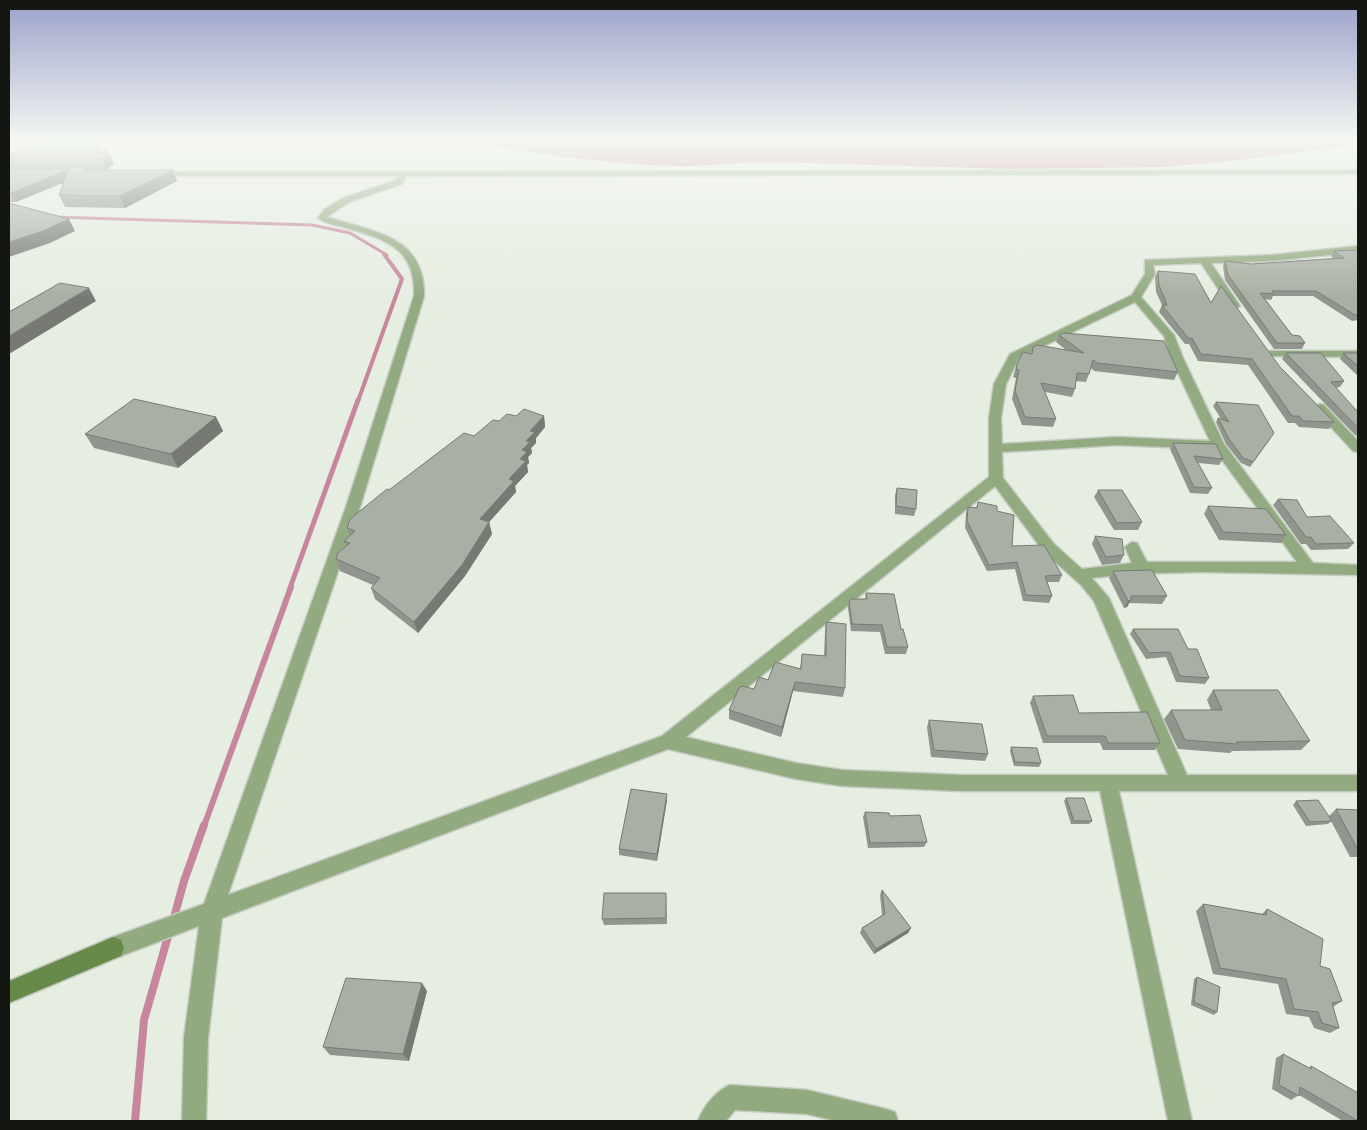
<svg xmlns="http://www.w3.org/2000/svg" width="1367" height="1130" viewBox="0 0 1367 1130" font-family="'Exo 2',sans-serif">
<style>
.water{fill:#c7869c}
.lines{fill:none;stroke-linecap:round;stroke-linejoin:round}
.stream-far4{stroke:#c7869c;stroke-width:3}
.stream-far3{stroke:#c7869c;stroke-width:4}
.stream-far2{stroke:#c7869c;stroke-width:5}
.stream-far1{stroke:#c7869c;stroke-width:6}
.stream{stroke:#c7869c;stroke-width:8}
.street-casing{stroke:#c4cbc0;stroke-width:3}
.secondary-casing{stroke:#c4cbc0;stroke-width:3}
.street{fill:#92aa80;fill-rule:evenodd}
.secondary{fill:#678a4b;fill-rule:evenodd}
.wall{fill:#90968d}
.shaded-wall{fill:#767a73}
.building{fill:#a8afa4;stroke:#767a73}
</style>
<rect width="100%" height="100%" fill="#e6ede1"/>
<!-- water -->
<path class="water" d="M461,140H1358V145L1232,161L1163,167L1009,169L773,162C740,162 707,167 674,166C603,164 531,153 461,140Z"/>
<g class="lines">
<!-- stream-far4 -->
<path class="stream-far4" d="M53,217L312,225L350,233L387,255"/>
<!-- stream-far3 -->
<path class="stream-far3" d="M358,401L402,279L384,254"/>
<!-- stream-far2 -->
<path class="stream-far2" d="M290,588L358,400"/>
<!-- stream-far1 -->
<path class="stream-far1" d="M204,826L291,587"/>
<!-- stream -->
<path class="stream" d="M173,921L184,881L204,825
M135,1121L144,1020L169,933"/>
<defs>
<path id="street" d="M1358,170V174L406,176L402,184L349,202L327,217C373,232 425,235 424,296L361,504L228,895L662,736L989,477V418L994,384L1010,354L1132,295L1145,274V260L1272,255L1358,246V252L1272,261L1211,263L1240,306L1235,309L1231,308L1201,263L1153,265L1155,274L1141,297L1174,335L1183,358L1224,444L1313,563L1358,565V575L1201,572L1129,574L1092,578L1109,598L1187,775H1358V791H1119L1192,1121H1168L1100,791H961L842,786L796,779L668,749L222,918L208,1038L206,1121H182L184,1038L199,926L113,959L105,956L102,948L105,940L204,904L347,504L414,296C416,247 384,239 343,227C335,225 324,223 318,218L325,209L343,198L396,180L398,176H155L151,174L152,172ZM1135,302L1164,336L1171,358L1210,441L1117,437L1002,444L1001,418L1006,384L1019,358ZM1117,445L1214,449L1297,562H1147L1137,543L1132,542L1125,547L1132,563L1082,569L1054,544L1003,478L1002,452ZM995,486L1044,552L1081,585L1094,601L1168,775H961L842,770L796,763L686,737Z
M1270,351H1358V357L1266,356L1264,354Z
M1320,404L1324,405L1358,441V452L1353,451L1316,411L1314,408Z
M730,1085L807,1090L886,1109L895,1112L898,1121H836L807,1114L735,1110L726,1121H698C703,1107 716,1091 730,1085Z"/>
<path id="secondary" d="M113,937L121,940L124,948L121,956L9,1003V981Z"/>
</defs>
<!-- street casing -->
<use href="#street" class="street-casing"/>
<!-- secondary casing -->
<use href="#secondary" class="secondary-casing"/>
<!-- street -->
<use href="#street" class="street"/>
<!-- secondary -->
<use href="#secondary" class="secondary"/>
</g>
<!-- wall -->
<path class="wall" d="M102,150H108L114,164L107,170L177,181L125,208L65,207L59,195L63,183L16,202H9V169H18L9,168V154Z
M1358,250V320L1352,321L1313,296H1273L1271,300L1265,299L1292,335L1305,343L1302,349H1274L1225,280L1223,266L1225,261L1251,264L1334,258L1331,257L1334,251Z
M1158,271L1211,303L1280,367L1334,422L1329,429L1299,427L1295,423H1288L1248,365L1198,361L1189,344H1185L1159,312L1162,305L1156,292L1155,277Z
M1059,335L1178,372L1174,380L1094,371L1091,368L1086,382L1076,381L1075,389L1072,397L1045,392L1056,419L1053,427L1022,425L1012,399L1016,378L1013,377L1017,364L1031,353L1033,347L1066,350L1056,342Z
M1286,353L1344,381L1340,387L1335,388L1356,410H1358V436L1355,435L1282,359Z
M1343,353H1358V376L1340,359Z
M1216,402L1271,438L1250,467L1241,463L1226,444L1216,422L1218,418L1221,419L1213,406Z
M516,416H544L545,427L536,438V443L531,448L532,453L528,457L529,463L527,465L528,472L515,486L516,492L489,522L492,534L465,576L418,633L375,599L371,588L373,585L340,571L336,559L346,546L344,541L350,535L347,528L389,490L499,421Z
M216,417L223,431L178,468L94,448L85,434Z
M1173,443L1223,459L1219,465L1198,463L1212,488L1208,494L1190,493L1170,449Z
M897,488L916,509L914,516L895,514V495Z
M1098,490L1142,522L1138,530H1114L1094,497Z
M1278,499L1307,517L1354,543L1348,549L1311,550L1306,544H1301L1273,505Z
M978,502L997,511L1012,546L1062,575L1059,582H1047L1052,596L1049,603L1023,601L1015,569L987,571L965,528L966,513L968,507L976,508Z
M1208,506L1286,535L1281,543L1219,540L1204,514Z
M1095,536L1124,555L1120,563L1102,565L1092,544Z
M1113,571L1167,596L1162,604L1129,603L1127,607L1124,608L1109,578Z
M866,593L901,629L908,647L906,654H885L880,632L851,631L848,608L849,601L865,599Z
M826,622L845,688L843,697L793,691L781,737L729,719V710L754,689L768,680L800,669L802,654L824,656L825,632Z
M1133,629L1188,649L1209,678L1205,684L1176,682L1166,657L1146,659L1130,634Z
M1213,690L1310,741L1301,750L1232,751L1230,753L1178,749L1164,719L1171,710H1211L1207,700Z
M1033,696L1079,713L1160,743L1155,750H1103L1100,743H1043L1030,703Z
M929,720L988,754L985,761L931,757L927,727Z
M1011,747L1041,763L1039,767L1014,766L1010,751Z
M1066,798L1092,821L1089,824H1071L1064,801Z
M667,800L657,861L619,855V849Z
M1296,801L1329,816L1336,809L1358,810V857H1350L1331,821L1328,824L1306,826L1293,805Z
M865,812L890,816L927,842L924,847L868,848L863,817Z
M882,890L911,928L908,933L874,954L860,933L862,928L882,915L880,895Z
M666,893L667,924L604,925L602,919Z
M1203,904L1262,914L1267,909L1320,966L1342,1001L1333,1007L1339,1028L1330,1033L1314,1028L1309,1017L1286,1014L1278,984L1213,974L1196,911Z
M1197,977L1217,1012L1214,1015L1191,1005L1194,979Z
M427,991L409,1061L330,1055L323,1047Z
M1283,1054L1309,1068L1311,1066L1358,1121H1343L1299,1095L1291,1100L1272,1089L1276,1058Z"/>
<!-- shaded-wall -->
<path class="shaded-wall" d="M99,144L103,153L108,150L114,164L106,170L101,159L92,149Z
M70,169L74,178L16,202L11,193Z
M173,170L177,181L125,208L120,196Z
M69,219L75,231L50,243L9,257V242Z
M89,288L96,301L9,354V336Z
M544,416L545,427L536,438V443L531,448L532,453L528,457L529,463L527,465L528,472L515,486L516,492L482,530L480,519L509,479L520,459L522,450L530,431Z
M216,417L223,431L178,468L171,454Z
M489,522L492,534L465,576L418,633L414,622Z
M1131,600L1127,607L1124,608L1128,601Z
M795,682L793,691L781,737L782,727Z
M667,794V800L657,861V854Z
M911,928L908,933L874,954L876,949Z
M422,983L427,991L409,1061L403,1054Z"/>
<!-- building -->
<path class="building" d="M50,140H80L99,144L92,149L108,150L102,153H109L101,159H13L16,158L9,157V154Z
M69,167H89L85,170H173L120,196L59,195Z
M9,169H68V170L11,193H9Z
M9,203L69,219L43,231L9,242Z
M1358,250V315H1355L1316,291H1272L1274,294L1260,293L1292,335L1300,336L1305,343H1277L1228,275L1225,261L1251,264L1344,258L1334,251Z
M1158,271L1195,274L1211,303L1221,286L1280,367L1334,422L1303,421L1299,416H1292L1252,359L1201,354L1192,338H1188L1162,305H1167L1159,285Z
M60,283L89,288L9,336V312Z
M1063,333L1164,341L1178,372L1097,363L1093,360L1089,374L1077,373L1075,389L1041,383L1056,419L1025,417L1015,391L1019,370L1016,369L1017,364L1023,352L1032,354L1033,347L1037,345L1084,353L1059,335Z
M1286,353H1321L1344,381L1331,382L1356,410H1358V428Z
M1343,353H1358V366Z
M134,399L216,417L171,454L85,434Z
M1216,402L1258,405L1274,433L1253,462L1243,458L1229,439L1218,418L1229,422Z
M524,409L544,416L530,431L535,432L526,441L530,442L522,450L527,452L520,459L526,461L509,479L514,481L480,519L489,522L462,565L414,622L371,588L380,578L336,559L338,553L350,543L344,541L355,531L347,528L350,519L387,489L389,490L464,433L474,436L493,420L499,421L507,414L516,416Z
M1173,443L1216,444L1223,459L1194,456L1212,488L1194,487Z
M897,488L917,490L916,509L896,506Z
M1098,490H1122L1142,522L1117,523Z
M1278,499L1297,500L1307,517L1330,516L1354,543L1316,544L1311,537H1306Z
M978,502L997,506V511L1014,515L1012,546L1044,545L1062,575L1045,576L1052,596L1026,595L1017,562L989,565L967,521L968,507L977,508Z
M1208,506L1266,509L1286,535L1223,532Z
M1095,536L1122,539L1124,555L1106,557Z
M1152,570L1167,596H1131V600L1128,601L1113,571Z
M866,593L894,594L901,629H903L908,647H887L882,625L852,624L849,601L852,599H867Z
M826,622L846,624L845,688L795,682L782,727L729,710L739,688L742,686L754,689L759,677L768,680L775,662L801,669L802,654L826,656Z
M1133,629H1178L1188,649H1197L1209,678L1180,676L1170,652L1149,653Z
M1213,690H1278L1310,741L1236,742L1238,744L1185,740L1171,710H1222Z
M1073,695L1079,713L1147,712L1160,743H1108L1105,736H1047L1033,696Z
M929,720L982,724L988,754L934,750Z
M1011,747L1037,748L1041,763L1015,762Z
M631,789L667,794L657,854L619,849Z
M1066,798H1084L1092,821H1074Z
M1318,800L1332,821L1310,822L1296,801Z
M1336,809L1358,810V850Z
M865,812L889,813L890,816L920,815L927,842L870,843Z
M882,890L911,928L876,949L862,928L885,914Z
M604,893H666V918L602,919Z
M1203,904L1266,915L1267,909L1323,939L1320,966L1330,969L1342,1001L1332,1003L1339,1028L1322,1023L1318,1012L1294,1009L1286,979L1220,968Z
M1197,977L1220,987L1217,1012L1194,1002Z
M346,978L422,983L403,1054L323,1047Z
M1283,1054L1311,1069V1066L1358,1093V1121L1300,1087L1299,1096L1279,1085Z"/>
<!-- sky -->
<linearGradient id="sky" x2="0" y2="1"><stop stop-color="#9ba2ca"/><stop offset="0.47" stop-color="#f4f7f2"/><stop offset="1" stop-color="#f4f7f2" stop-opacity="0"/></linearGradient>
<rect width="1367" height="298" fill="url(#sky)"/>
<!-- border -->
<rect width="1367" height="1130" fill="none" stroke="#141612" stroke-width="20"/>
</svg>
